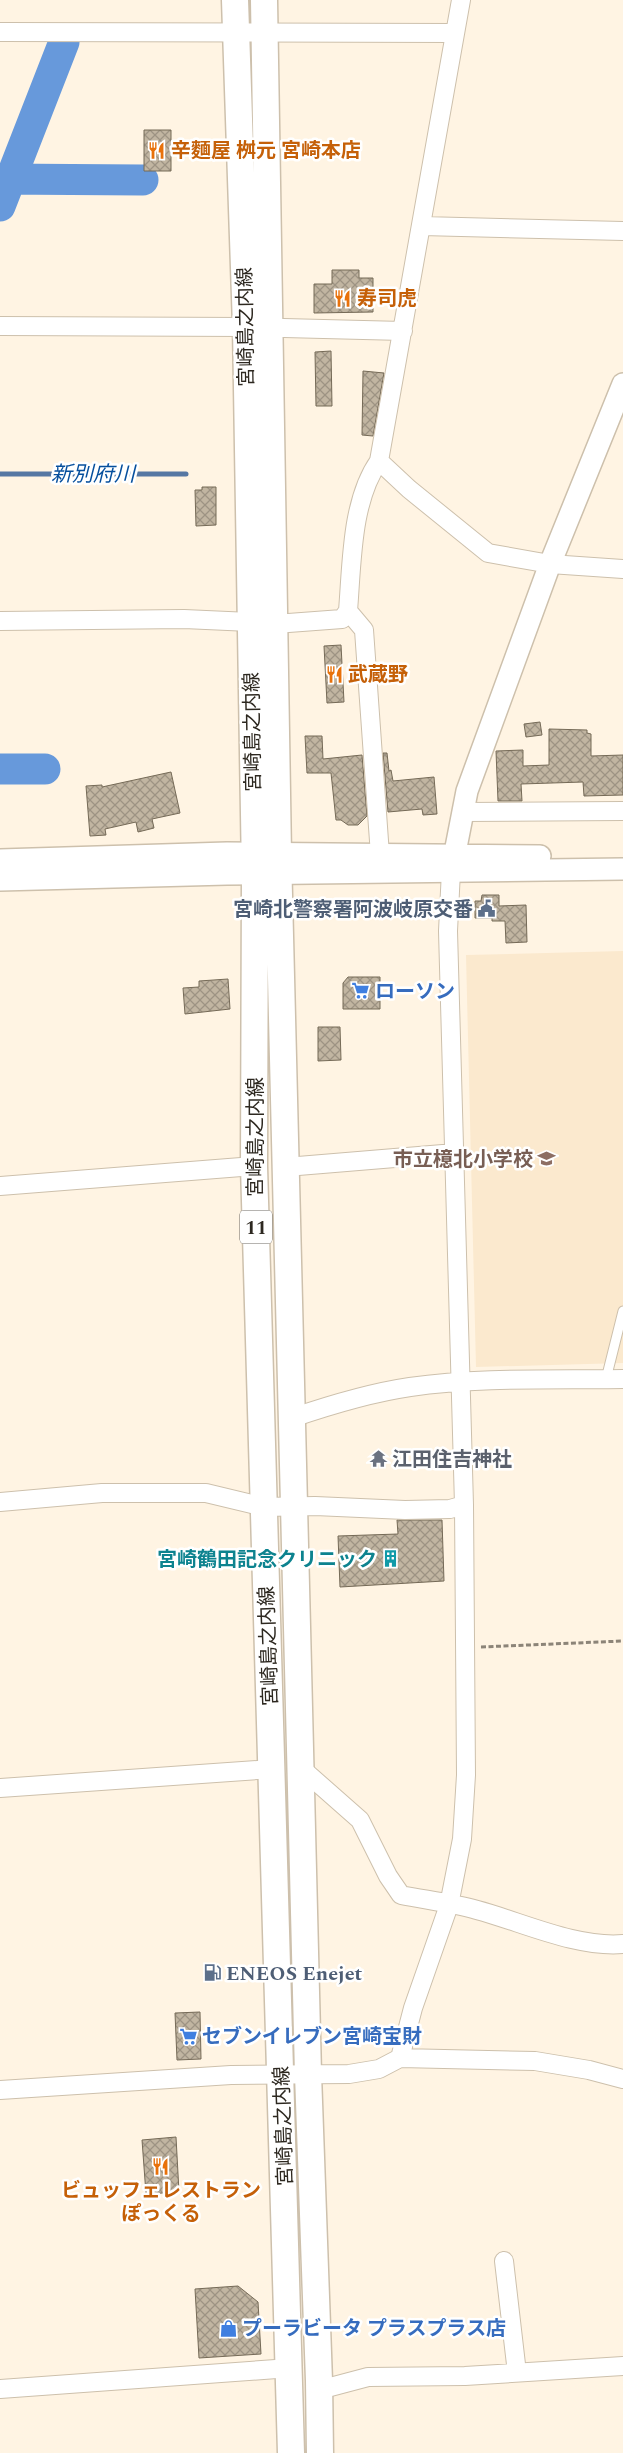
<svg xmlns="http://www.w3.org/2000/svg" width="623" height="2453" viewBox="0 0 623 2453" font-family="Spectral,'Noto Sans JP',serif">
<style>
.built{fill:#fbe9ce}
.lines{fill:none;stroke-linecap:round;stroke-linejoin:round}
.stream{stroke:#5677a3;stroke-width:5}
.river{stroke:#6799db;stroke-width:31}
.building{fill:url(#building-cross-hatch);stroke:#756a57}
.service-casing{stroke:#cdc0ac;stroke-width:11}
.minor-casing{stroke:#cdc0ac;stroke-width:20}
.tertiary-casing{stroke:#cdc0ac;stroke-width:24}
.primary-casing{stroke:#cdc0ac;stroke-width:29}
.path{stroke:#8c8478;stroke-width:3;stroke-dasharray:5 2.5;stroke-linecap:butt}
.service{stroke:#fff;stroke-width:9}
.minor{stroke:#fff;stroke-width:18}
.tertiary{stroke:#fff;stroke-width:21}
.primary{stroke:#fff;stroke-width:26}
.labels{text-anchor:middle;stroke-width:5;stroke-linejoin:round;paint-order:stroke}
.shield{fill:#fff;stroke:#6c6863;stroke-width:1}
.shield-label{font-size:19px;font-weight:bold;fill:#2d2820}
.food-label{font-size:20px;font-weight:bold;fill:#c56008;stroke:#fff;text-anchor:start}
.street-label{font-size:20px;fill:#2d2820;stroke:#fff}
.service-label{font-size:20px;font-weight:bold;fill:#4e5e75;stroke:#fff;text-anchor:end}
.shop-label{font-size:20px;font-weight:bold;fill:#366cbe;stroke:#fff;text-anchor:start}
.education-label{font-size:20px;font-weight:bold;fill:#785e54;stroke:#fff;text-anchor:end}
.worship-label{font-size:20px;font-weight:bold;fill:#5b616d;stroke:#fff;text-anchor:start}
.culture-label{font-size:20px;font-weight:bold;fill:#0d838f;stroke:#fff;text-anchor:end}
.water-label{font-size:21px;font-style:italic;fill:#064f9d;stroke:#fff}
</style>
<defs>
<pattern id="building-cross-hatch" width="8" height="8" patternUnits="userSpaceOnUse" patternTransform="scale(1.25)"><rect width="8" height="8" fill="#c1b5a1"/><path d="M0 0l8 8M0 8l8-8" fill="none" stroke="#9d9383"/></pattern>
</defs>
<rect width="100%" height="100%" fill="#fff4e3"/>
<!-- built -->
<path class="built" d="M623,951V1363L476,1367L466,955Z"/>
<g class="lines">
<!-- stream -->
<path class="stream" d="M0,474H186"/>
<!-- river -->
<path class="river" d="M0,179L143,180
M0,206L64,42
M0,769H45"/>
</g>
<!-- building -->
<path class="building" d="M144,130H171V171H144Z
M332,270H359V278H373V312L314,313V284H332Z
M331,351L332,406H316L315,352Z
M363,371L384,373L373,436L362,435Z
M202,487H216V525L196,526L195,490H202Z
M341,645L344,702L327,703L324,646Z
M540,722L542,735L526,737L524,724Z
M549,729L587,730V733L591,734V756L623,755V795L584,796L583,782L521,784L522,801H498L496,751L523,750V766L549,765Z
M305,736H322L323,759L362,755L367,816L358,825H348L341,820H336L331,773H307Z
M383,753H387L389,771L391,770L393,781L434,777L437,814L423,815L422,809L388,812Z
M171,772L180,813L152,819L154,828L138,832L136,822L105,829L106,835L90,836L86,786L102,785V787Z
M482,895H499V906L526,905L527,942L506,943L505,921H492V918H475V901H481Z
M348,977H380V1009H343V983Z
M228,979L230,1009L185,1014L183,988L199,987V981Z
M318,1027H340L341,1060L318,1061Z
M397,1520H442L444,1581L340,1587L338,1536L398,1534Z
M200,2012L201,2059L177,2060L175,2013Z
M176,2137L179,2192L146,2194L142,2140Z
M238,2286L258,2302L261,2354L199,2358L195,2289Z"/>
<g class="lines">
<defs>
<path id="service" d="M606,1379L623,1311"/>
<path id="minor" d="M461,0L379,461L409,489L488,553L550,564L623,569
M0,32L455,33
M422,226L623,231
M0,326L246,327L403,331
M348,611L364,630L380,855
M0,621L184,619L250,622
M275,624L342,619L348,611C352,563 351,501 379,461
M462,812L623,811
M286,1167L455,1153
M0,1186L254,1166
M292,1418C330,1405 369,1393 410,1387C480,1377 552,1380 623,1379
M0,1502L102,1493H206L264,1507L315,1506L405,1510L450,1509L464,1505
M301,1768L360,1820L388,1876L401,1895C426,1900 452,1903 477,1910C522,1922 576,1948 623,1944
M0,1788L272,1769
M400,2058L535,2061L589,2070L623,2079
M0,2090L231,2075L349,2074L379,2069L400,2058L413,2008L449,1905L462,1839L466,1775L464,1505L448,931L451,871
M504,2261L517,2373
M0,2389L290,2368
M319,2390L368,2377L465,2376L623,2366"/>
<path id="tertiary" d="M0,860L227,853L540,856
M452,868L467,791L550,564L623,384
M0,880L227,874L623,869"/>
<path id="primary" d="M235,0L246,327L255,874L254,1166L291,2453
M264,0L278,855L308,2074L319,2381L320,2453"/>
</defs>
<!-- service casing -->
<use href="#service" class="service-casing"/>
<!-- minor casing -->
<use href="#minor" class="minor-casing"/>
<!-- tertiary casing -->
<use href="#tertiary" class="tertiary-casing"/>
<!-- primary casing -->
<use href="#primary" class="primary-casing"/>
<!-- path -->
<path class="path" d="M481,1647L623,1641"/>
<!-- service -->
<use href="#service" class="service"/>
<!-- minor -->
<use href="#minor" class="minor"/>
<!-- tertiary -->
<use href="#tertiary" class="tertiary"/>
<!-- primary -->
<use href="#primary" class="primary"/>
</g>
<!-- icons -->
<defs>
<symbol id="restaurant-bare" viewBox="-9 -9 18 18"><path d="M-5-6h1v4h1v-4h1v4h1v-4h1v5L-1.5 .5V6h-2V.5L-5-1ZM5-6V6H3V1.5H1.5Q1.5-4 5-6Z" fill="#e8710a" stroke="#fff" stroke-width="2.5" paint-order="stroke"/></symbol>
<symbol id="civic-bare" viewBox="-9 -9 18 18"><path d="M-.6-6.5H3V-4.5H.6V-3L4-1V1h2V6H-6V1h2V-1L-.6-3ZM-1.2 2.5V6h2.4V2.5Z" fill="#5c6f8a" stroke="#fff" stroke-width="2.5" paint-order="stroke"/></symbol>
<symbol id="supermarket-bare" viewBox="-9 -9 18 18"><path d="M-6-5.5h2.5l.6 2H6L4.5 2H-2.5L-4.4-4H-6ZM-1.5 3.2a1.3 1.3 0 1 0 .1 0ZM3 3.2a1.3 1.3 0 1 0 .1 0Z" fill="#3f7fe0" stroke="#fff" stroke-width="2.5" paint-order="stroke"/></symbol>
<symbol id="school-bare" viewBox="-9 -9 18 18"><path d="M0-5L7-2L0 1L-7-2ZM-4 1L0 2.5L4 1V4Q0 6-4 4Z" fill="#8d6e63" stroke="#fff" stroke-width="2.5" paint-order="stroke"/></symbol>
<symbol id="temple-bare" viewBox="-9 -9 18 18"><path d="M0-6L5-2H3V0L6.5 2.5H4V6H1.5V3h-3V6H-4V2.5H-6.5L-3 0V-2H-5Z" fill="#6b7280" stroke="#fff" stroke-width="2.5" paint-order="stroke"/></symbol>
<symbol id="building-bare" viewBox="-9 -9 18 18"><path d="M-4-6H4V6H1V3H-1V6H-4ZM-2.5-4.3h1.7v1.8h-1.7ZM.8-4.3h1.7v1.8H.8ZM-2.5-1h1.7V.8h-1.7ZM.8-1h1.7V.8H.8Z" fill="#0f9aa8" stroke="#fff" stroke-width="2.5" paint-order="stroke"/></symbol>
<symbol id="fuel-bare" viewBox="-9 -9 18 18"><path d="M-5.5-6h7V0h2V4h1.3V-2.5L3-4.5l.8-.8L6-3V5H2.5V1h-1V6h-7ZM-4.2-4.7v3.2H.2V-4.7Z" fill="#5c6f8a" stroke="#fff" stroke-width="2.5" paint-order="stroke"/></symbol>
<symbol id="shop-bare" viewBox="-9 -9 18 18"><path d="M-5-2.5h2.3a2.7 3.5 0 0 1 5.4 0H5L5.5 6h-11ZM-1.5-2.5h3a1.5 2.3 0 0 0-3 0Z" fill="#3f7fe0" stroke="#fff" stroke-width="2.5" paint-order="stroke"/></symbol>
</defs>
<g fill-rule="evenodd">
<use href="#restaurant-bare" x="144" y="138" width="25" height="25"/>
<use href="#restaurant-bare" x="330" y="286" width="25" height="25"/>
<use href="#restaurant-bare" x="322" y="662" width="25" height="25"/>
<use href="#civic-bare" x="474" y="896" width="25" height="25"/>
<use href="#supermarket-bare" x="348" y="978" width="25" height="25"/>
<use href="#school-bare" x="534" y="1146" width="25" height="25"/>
<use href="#temple-bare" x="366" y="1446" width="25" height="25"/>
<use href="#building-bare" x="378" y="1546" width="25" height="25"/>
<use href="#fuel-bare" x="200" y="1960" width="25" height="25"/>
<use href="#supermarket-bare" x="176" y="2024" width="25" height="25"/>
<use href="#restaurant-bare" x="148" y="2154" width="25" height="25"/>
<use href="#shop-bare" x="216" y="2316" width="25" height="25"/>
</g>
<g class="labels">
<!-- shield labels -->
<rect class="shield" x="240" y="1210.5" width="32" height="33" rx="4"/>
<g class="shield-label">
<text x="256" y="1234">11</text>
</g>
<!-- food labels -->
<g class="food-label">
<text x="171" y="157">辛麵屋 桝元 宮崎本店</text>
<text x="357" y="305">寿司虎</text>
<text x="348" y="681">武蔵野</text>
<text x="161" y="2197" text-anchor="middle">ビュッフェレストラン<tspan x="161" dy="23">ぽっくる</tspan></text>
</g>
<!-- street labels -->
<g class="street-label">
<text transform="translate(245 327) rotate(-91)" y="7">宮崎島之内線</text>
<text transform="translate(252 732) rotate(-91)" y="7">宮崎島之内線</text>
<text transform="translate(255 1137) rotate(-90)" y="7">宮崎島之内線</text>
<text transform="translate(268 1646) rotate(-92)" y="7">宮崎島之内線</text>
<text transform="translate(283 2126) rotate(-92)" y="7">宮崎島之内線</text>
</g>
<!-- service labels -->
<g class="service-label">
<text x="473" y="916">宮崎北警察署阿波岐原交番</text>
<text x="226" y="1980" text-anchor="start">ENEOS Enejet</text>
</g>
<!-- shop labels -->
<g class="shop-label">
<text x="375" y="998">ローソン</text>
<text x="202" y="2043">セブンイレブン宮崎宝財</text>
<text x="242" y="2335">プーラビータ プラスプラス店</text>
</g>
<!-- education labels -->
<g class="education-label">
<text x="533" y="1166">市立檍北小学校</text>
</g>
<!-- worship labels -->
<g class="worship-label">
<text x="392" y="1466">江田住吉神社</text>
</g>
<!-- culture labels -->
<g class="culture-label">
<text x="377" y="1566">宮崎鶴田記念クリニック</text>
</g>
<!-- water labels -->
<g class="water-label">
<text x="93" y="481">新別府川</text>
</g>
</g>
</svg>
